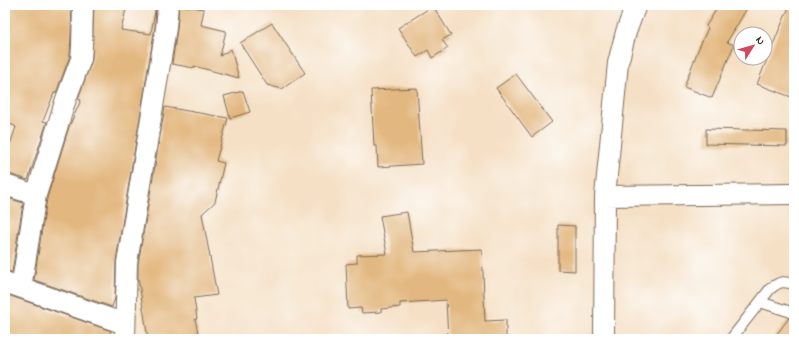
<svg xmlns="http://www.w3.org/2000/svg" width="799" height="344" viewBox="0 0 799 344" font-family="'Indie Flower',sans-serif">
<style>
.building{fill:#e3b880}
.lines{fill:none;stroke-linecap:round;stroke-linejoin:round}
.lane-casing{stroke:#7c6a58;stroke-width:12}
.street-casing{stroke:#7c6a58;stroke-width:22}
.lane{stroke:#fff;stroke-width:10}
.street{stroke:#fff;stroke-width:20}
</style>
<rect width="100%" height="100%" fill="#fff"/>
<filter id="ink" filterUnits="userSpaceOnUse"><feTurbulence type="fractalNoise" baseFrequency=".025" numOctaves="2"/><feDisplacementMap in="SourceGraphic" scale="8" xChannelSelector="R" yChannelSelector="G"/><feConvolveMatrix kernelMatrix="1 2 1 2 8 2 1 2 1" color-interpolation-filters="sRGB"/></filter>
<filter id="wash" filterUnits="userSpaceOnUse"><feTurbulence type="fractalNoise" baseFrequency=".012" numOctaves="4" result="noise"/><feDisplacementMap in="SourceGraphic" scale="16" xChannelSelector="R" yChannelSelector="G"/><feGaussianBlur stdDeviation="0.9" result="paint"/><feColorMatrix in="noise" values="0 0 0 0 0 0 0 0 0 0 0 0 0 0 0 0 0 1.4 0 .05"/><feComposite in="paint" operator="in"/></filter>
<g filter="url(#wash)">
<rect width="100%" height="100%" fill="#f5e0c5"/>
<g id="blocks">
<!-- building -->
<path class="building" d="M5,5H72L70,56L56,93H54L43,121L47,122L28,180L9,174H5V159L16,127L5,121Z
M94,5H127L121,30L151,34L156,5L155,27L116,261L115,298L112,307L34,280L47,198L69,127L81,100L78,99L92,60Z
M179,5L204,9L201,25L226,31L220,56L231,49L239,78L194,66V68L172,64L177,29Z
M719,5H749L727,42L734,45L712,98L684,87L698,50L708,28L706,26Z
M790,5H794V98L757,84L779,30Z
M433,6L451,35L442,40L448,48L432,58L428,50L417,57L398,28Z
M272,23L305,73L282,89L267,85L240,43Z
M516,74L552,122L532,137L496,88Z
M417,88L422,164L378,167L377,146H374L371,90Z
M243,91L250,112L230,118L224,96Z
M165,107L228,118L216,161L224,163L215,202L202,214L217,295L194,298L197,319H195L199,337L188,339H148L138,277V264Z
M706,129L787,131V146L706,144Z
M5,197L23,203L12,272L5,271Z
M407,212L414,252L482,249L485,321L506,320V339H448L446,300L400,303V307L381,309V312L362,313L361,308L348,309L346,264L357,263V255L387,254L380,216Z
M558,225L575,226V271L558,270Z
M5,294L111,331L108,339H5Z
M789,318L794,319V339H773Z"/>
</g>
</g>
<g filter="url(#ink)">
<use href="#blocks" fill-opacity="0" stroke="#7c6a58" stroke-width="1"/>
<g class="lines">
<defs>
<path id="lane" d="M760,302L794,313
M731,339L770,289C780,281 783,281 794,284"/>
<path id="street" d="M5,185L36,195
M605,196L794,194
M5,282L125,324
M21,288L36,195L66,99L81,59L82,46L83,5
M125,339L127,263L166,28L168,5
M604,339L605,196L618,63L626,32L636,5"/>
</defs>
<!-- lane casing -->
<use href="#lane" class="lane-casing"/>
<!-- street casing -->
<use href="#street" class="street-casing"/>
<!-- lane -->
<use href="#lane" class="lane"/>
<!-- street -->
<use href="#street" class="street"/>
</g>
</g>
<!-- margin -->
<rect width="799" height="344" fill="none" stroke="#fff" stroke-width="20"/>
<!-- north arrow -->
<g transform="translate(753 46) rotate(53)"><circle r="19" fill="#ffffff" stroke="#b1aaa5"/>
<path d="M0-3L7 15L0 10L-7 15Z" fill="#d1495b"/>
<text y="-6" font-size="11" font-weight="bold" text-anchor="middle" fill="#3b2a1e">N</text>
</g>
</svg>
